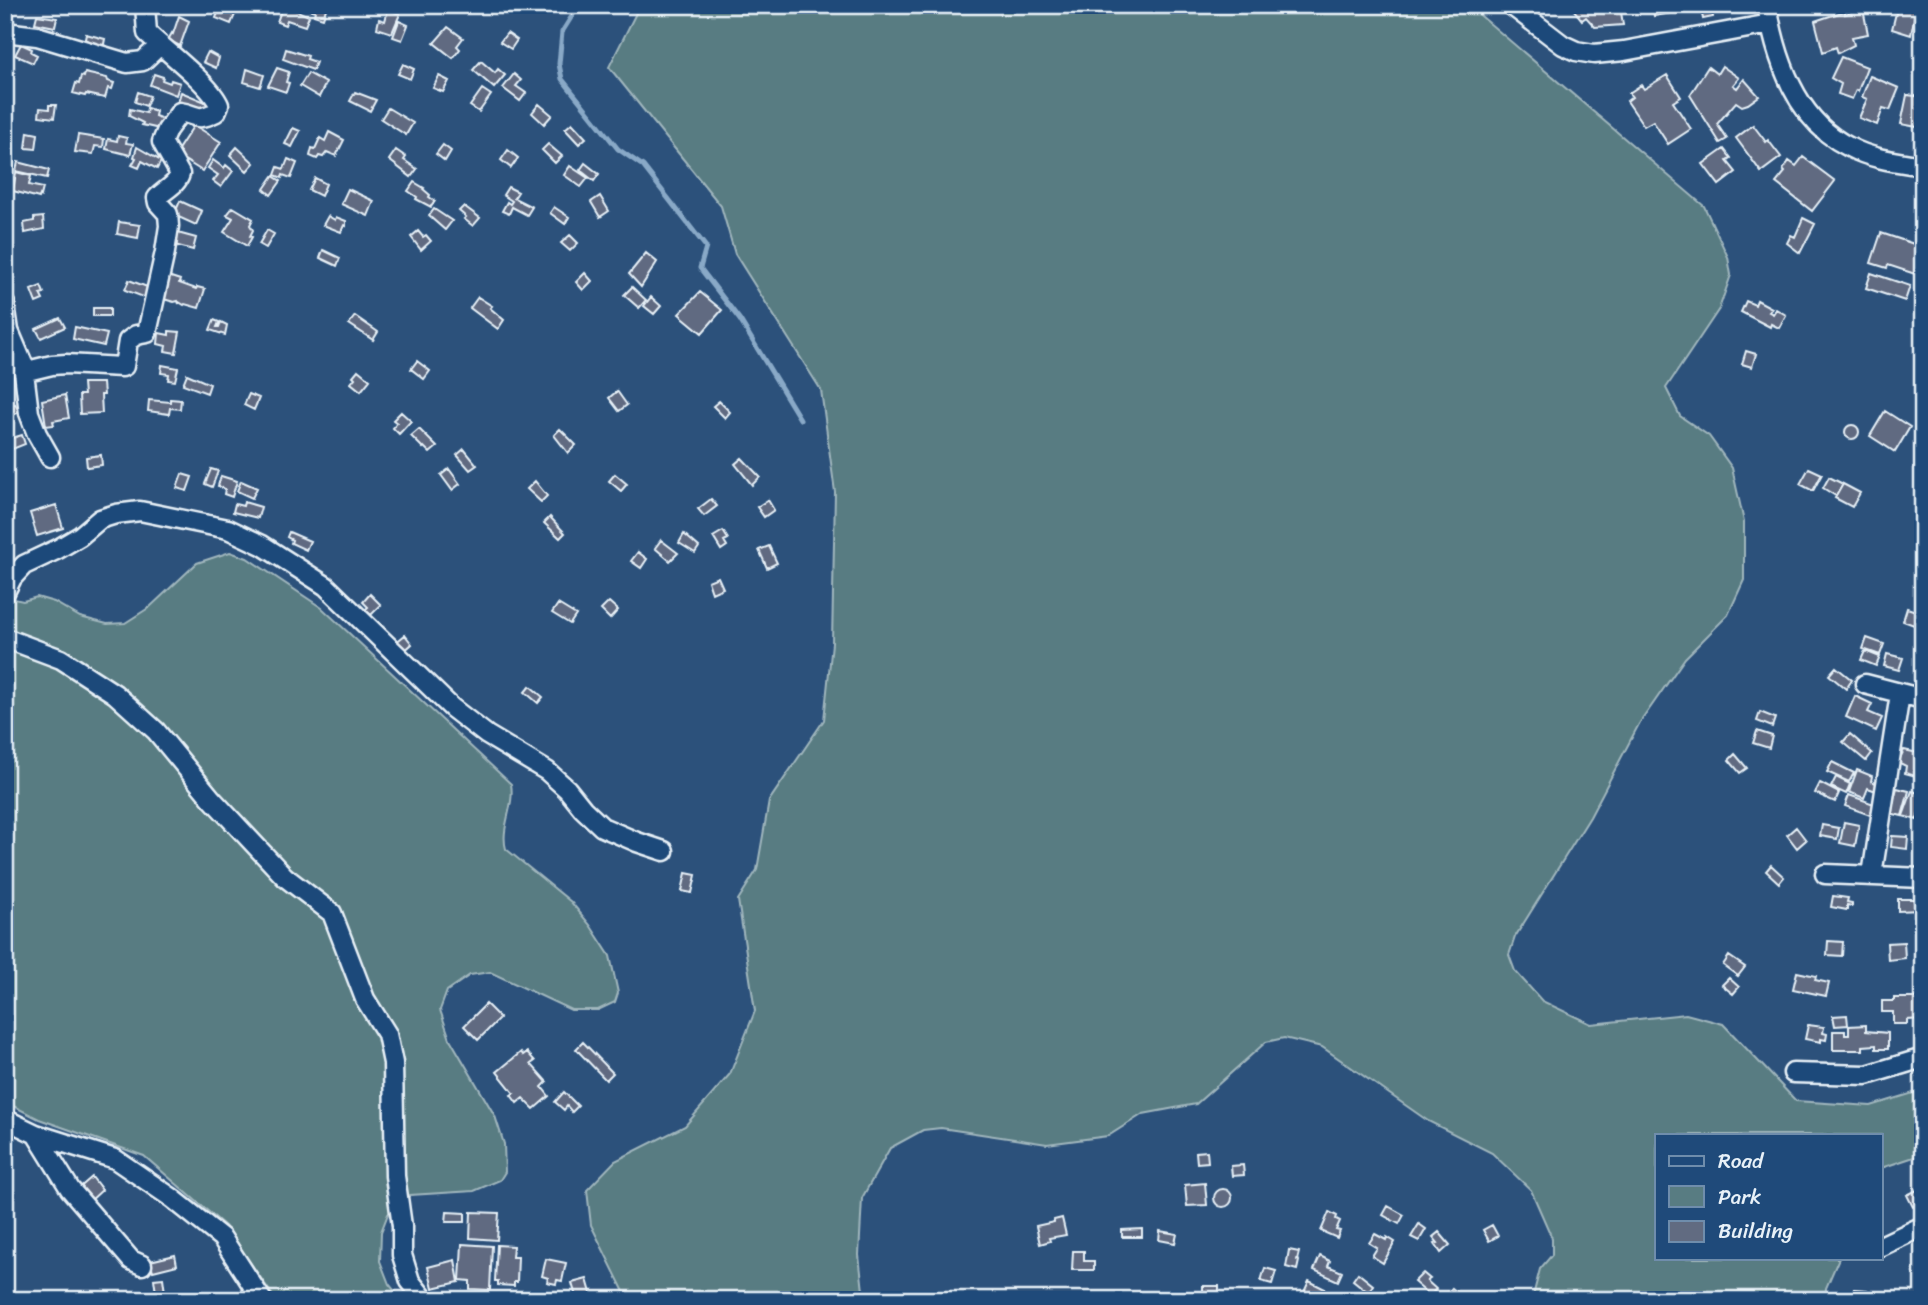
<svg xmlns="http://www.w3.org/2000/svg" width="1928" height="1305" viewBox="0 0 1928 1305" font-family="Sriracha,sans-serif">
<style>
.green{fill:#587c82;stroke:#a0b6bd;stroke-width:2}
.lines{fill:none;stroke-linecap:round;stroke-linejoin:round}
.stream{stroke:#89a9c7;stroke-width:5}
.building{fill:#616b81;stroke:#e8f1f8;stroke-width:2}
.minor-casing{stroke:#e8f1f8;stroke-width:23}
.minor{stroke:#1f4a7a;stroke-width:18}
</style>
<rect width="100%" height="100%" fill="#2c517b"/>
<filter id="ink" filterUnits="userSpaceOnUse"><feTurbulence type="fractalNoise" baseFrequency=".0143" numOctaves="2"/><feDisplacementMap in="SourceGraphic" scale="14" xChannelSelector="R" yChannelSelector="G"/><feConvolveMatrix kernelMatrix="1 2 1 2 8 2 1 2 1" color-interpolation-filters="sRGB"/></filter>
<g filter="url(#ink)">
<!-- green -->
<path class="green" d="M640,5H1468L1704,206L1728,257L1731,275L1719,309L1666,388L1680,416L1709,436L1732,468L1744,522V580L1728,615L1685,658L1639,724L1590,817L1515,937L1509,955L1515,971L1542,1001L1591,1024L1686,1014L1723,1024L1796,1101L1871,1106L1923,1090V1154L1881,1168V1135H1657V1258H1839L1826,1288L1825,1300H1532L1540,1269L1552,1255V1238L1531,1190L1492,1153L1428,1121L1322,1047L1284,1038L1266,1042L1196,1104L1143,1114L1108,1136L1047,1144L941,1128L923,1130L890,1148L862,1198L859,1255L864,1300H628L591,1225L587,1190L615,1161L685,1126L730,1074L755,1011L738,900L757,870L769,801L824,720L832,643L835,492L821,390L735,254L721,206L609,67Z
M230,552L247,558L322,608L511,784C515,806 500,828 506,849L571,902L590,925L610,956L618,993L615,1002L598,1010H571L490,972L470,975L447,991L440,1010L450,1039L495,1116L504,1144L505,1172L500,1180L474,1191L410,1195L388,1214L381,1232L380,1261L389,1284L402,1300H276L225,1226L144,1156L39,1119L5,1102V597L23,601L37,597L54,602L80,617L107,624L125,623L150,607L197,563Z"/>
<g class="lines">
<!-- stream -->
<path class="stream" d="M576,5L577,8L562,32L559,64L562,79L618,149L643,166L706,247L700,268L740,320L800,419"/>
</g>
<!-- building -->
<path class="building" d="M221,5H239L231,24L216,18Z
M283,5L309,16L305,26L287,20L285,25L277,22Z
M306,5L327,6L323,18L314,15L315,11L305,8Z
M1570,5H1620L1623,25L1595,27L1586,17L1582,20Z
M1652,5H1671L1672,13L1654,16Z
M1700,5H1728L1712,9L1713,17L1703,19Z
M1898,5L1916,9L1911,35L1892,29Z
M1863,9L1868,34L1852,37L1854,45L1838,53L1836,47L1823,52L1815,21L1845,11V14Z
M388,10L400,14L392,33L377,28L379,19L385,21Z
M37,15L57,18L55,27L35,23Z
M179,16L189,21L180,46L168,40L172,33L173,34Z
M399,21L408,25L402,40L393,37Z
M448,27L463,38L457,46L460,49L453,58L434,43Z
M507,33L517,40L511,49L500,42Z
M86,34L105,39L103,49L84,44Z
M21,44L32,49L31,52L37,55L33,63L15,55Z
M286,49L308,56L307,59L316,62L313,70L283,59Z
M208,52L219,58L216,68L203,62Z
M1841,57L1867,67L1858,91L1856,90L1852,99L1838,94L1841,84L1831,78Z
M481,61L495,73L498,69L505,75L494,88L473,70Z
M403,64L414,69L410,79L398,74Z
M1722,66L1739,78L1733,85L1737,88L1744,79L1759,96L1748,104L1742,106L1736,102L1717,124L1727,139L1720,143L1690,95L1708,67L1717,74Z
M277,68L289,72L286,82L289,83L286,92L268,86Z
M247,69L264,75L260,87L244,82Z
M85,73L107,78L108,81L114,83L112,89L108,88L105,98L86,94L85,96L73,93L76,83L79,84L81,76L84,77Z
M308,73L326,83L319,97L300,86Z
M154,74L163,77L162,80L170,83L171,80L180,83L176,95L150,85Z
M514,74L521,80L516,86L526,93L520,101L503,88Z
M1667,75L1681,97L1673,102L1691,129L1668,144L1653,121L1644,126L1627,101L1632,97L1629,93L1641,85L1644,89Z
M439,76L449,81L443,92L433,88Z
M1870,76L1899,88L1890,110L1883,108L1877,125L1859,118L1867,99L1862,97Z
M482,89L491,95L479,112L470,106Z
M138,92L150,96L146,106L135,102Z
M181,92L208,103L205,112L178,102Z
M355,92L376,100L370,111L350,101Z
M1907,95L1923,97V124L1918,123L1917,127L1901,124Z
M539,104L552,115L544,124L532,113Z
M49,105H56L54,118L39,116L40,108L49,109Z
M147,108L156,111L155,116L163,119L160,129L142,125L143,123L129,116L130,109L146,113Z
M388,108L413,123L406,135L381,119Z
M572,123L586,138L579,144L565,129Z
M194,125L221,142L202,171L175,154Z
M1753,125L1766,142L1768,140L1781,157L1761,172L1736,138Z
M293,128L300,131L292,147L285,144Z
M28,132L38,134L36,149L26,148Z
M329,132L344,140L336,156L327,152L323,157L319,156L317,159L310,156L312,148L315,149L320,138L325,141Z
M78,135L104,139L103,147L95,146L93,154L75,152Z
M118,136L127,138L126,143L133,144L130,155L106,149L108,139L117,141Z
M548,144L562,156L555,163L542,150Z
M443,145L451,151L445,161L436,154Z
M137,147L161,161L157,169L142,161L139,168L132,165L136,158L134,157Z
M237,147L254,163L247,171L230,155Z
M1724,149L1731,158L1727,161L1736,172L1719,185L1703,164Z
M396,150L406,157L404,160L417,169L411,177L389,160Z
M508,150L518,158L511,168L501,160Z
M1803,157L1835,181L1812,211L1776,183L1785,172L1783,170L1789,161L1796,166Z
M288,159L297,163L291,178L283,175L282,178L275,175L278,167L284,169Z
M213,160L224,168L226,165L233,171L221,187L213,181L218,175L208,168Z
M18,162L49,170L47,178L16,171Z
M585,163L599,174L594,181L580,170Z
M570,166L588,178L581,187L564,175Z
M16,172L31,176L29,185L43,188L41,196L40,195L39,198L13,191Z
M273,176L281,181L271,195L264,189Z
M315,178L326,184L321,196L309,190Z
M414,182L424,188L423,189L430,195L429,197L435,201L431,207L416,199L417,197L408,191Z
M508,187L518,192L514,198L532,207L527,215L512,207L509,214L502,211L507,202L510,204L512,201L503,195Z
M348,189L374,201L368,216L341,204Z
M600,196L609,211L600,217L591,202Z
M180,201L202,211L196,225L174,215Z
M464,206L480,218L473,226L464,219L466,217L459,211Z
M233,207L253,219L250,225L253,230L250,236L252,237L247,246L224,232L233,218L227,215Z
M554,207L569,217L565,224L550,213Z
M434,209L452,221L445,230L429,216Z
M328,216L335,220L336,217L346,221V226L344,225L341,232L323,225Z
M43,217L44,229L25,233L24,223L34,221V218Z
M1803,218L1815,224L1800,253L1787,243L1791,235L1795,237Z
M119,222L140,225L138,238L117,234Z
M267,230L274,234L266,248L259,244Z
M418,231L423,237L426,235L431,241L421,250L411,237Z
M174,232L196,238L193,250L171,244Z
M1881,233L1923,247L1915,274L1888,265L1887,268L1871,263Z
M570,235L578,243L570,251L561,243Z
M323,250L340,258L337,266L320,258Z
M646,253L657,262L641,287L629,274Z
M585,273L592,281L583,290L576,282Z
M1871,273L1910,286L1905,301L1866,288Z
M168,276L180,280L179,283L196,289L197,287L205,289L199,308L185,304L184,305L179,302V304L178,301L174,302L160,298Z
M129,280L150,288L146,298L125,290Z
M41,286L44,293L40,294L43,300L36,303L31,290Z
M632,287L646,300L639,308L624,295Z
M700,292L722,310L702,333L679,314Z
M478,297L492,306L490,308L504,320L498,329L470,308Z
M651,297L661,306L654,314L644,306Z
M1757,300L1772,308L1769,312L1773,314L1776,309L1786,315L1779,328L1771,324L1770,327L1741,312L1746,301L1755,305Z
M93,308H110V316H93Z
M355,316L378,332L373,340L349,324Z
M60,318L65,327L41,338L36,329Z
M214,320L219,322L217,327H219L221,322L227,325L225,335L210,330Z
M75,327L107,334L104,346L73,339Z
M169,331L180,332L176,353L165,351L166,346L158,344L159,333L169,335Z
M1746,351L1756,354L1752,367L1742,364Z
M417,361L430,371L424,379L411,369Z
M162,365L178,368L175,381L168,380L169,374L161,373Z
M358,370L370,380L361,391L351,383L355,378L353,376Z
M187,374L210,384L207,393L183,384Z
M83,383H103L104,395H101L102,413L80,414L79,395H84Z
M617,391L627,405L619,411L609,398Z
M249,394L259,398L254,410L244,405Z
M65,395L69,418L53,421L54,425L46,426L42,400Z
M170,399L181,400L180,409L170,408L169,414L148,411L149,400L170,402Z
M719,401L730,412L725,418L713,406Z
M15,404L19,412L5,419V408Z
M1885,411L1910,427L1895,452L1870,436Z
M401,412L411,421L399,434L393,428L397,423L393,420Z
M1845 432a7 7 0 1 1 14 0a7 7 0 1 1-14 0Z
M419,429L437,447L430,453L424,447L423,448L411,436Z
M560,429L576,445L568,453L554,435Z
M22,435L25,444L10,450L6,440Z
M464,449L477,465L470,470L457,455Z
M101,455L102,465L87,467L86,457Z
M742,458L760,477L752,485L735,464Z
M1809,468L1822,474L1813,491L1800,484Z
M211,469L218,471L212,487L205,484Z
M449,469L460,484L452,490L441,475Z
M182,474L192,477L187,491L177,488Z
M615,474L627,484L621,491L609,481Z
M221,476L237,481L232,497L224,494L225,489L218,486Z
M1829,477L1843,484L1836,496L1823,488Z
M241,481L257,488L252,498L237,491Z
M535,481L547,496L541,502L527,489Z
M1843,484L1860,493L1852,507L1835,498Z
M711,499L717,506L704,516L698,509Z
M768,500L774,510L764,517L757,507Z
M244,502L261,507L258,518L233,512L235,504L243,506Z
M56,505L63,528L37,536L30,513Z
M550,517L565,533L560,538L544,523Z
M1915,517L1923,519V532L1912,530Z
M723,531L728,539L724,541L727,546L721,550L713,537Z
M289,532L310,541L306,550L291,543L292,540L287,537Z
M684,534L699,547L695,553L679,543Z
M661,540L678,553L670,561L655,548Z
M769,546L777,563L767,568L759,550Z
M638,552L647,559L641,568L631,561Z
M718,577L723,588L712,593L708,581Z
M370,594L381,605L371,615L365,610L368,607L363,602Z
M609,602L618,610L610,619L601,610Z
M558,604L576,615L570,624L552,613Z
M1907,608L1919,612L1914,625L1903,621Z
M405,635L412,644L403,652L395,643Z
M1867,638L1884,644L1880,655L1863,649Z
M1865,651L1880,657L1876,666L1861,660Z
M1887,654L1903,658L1899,670L1884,666Z
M1836,667L1852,680L1846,689L1829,675Z
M530,686L543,697L538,703L525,692Z
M1855,696L1872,704L1868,712L1882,718L1876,731L1846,717Z
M1760,712L1775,718L1772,727L1757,721Z
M1757,731L1772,736L1769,748L1753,743Z
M1850,734L1872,753L1866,761L1843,742Z
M1904,750L1923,754V778L1905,773L1906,766L1898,762Z
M1735,754L1747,768L1740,773L1729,760Z
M1832,762L1854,773L1849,782L1827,772Z
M1857,770L1872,776L1871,781L1879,784L1876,791L1868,788L1864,798L1849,792Z
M1836,777L1850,784L1846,794L1831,787Z
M1820,783L1839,793L1835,802L1815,793Z
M1897,788L1909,791L1902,816L1890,813Z
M1912,791L1922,794L1923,791V809L1920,808L1917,820L1903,816Z
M1849,795L1874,804L1870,815L1845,806Z
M1844,822L1859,825L1855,846L1840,843Z
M1822,825L1839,828L1837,839L1820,836Z
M1796,827L1806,840L1797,848L1787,835Z
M1892,836L1908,837L1907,849L1891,847Z
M1771,865L1784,877L1779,883L1766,871Z
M686,873L696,875L692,893L682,891Z
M1833,896L1848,898L1847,902L1852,903V906L1847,905V910L1831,907Z
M1898,899H1914V901H1919L1920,910L1898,911Z
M1828,941L1843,942L1842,956L1827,955Z
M1904,942L1905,958L1888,960L1887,943Z
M1729,956L1745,967L1738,976L1723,965Z
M1797,972L1816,976L1815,980L1829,983L1826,996L1793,989Z
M1729,978L1739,987L1733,994L1722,985Z
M1894,998H1923V1019L1907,1020V1024H1893V1012H1882V1001H1894Z
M486,1004L500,1018L478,1040L464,1026Z
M1847,1015L1848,1025L1835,1026L1833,1016Z
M1808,1025L1824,1027L1823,1033L1827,1034L1826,1040L1821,1039V1042L1805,1039Z
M1866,1025V1031L1888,1033V1049H1876V1045L1863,1046V1050H1833V1031H1845V1035H1849V1026Z
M583,1042L613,1073L606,1080L576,1049Z
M521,1052L523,1055L527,1052L535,1061L531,1064L547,1082L542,1087L549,1096L534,1109L523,1098L517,1103L511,1095L514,1093L497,1072Z
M564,1092L578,1106L572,1112L567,1106L564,1110L555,1102Z
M1207,1151L1208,1162L1197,1163L1196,1152Z
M1243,1165L1244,1175L1232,1176L1231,1166Z
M92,1177L102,1190L89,1202L78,1189Z
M1205,1183L1207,1205L1187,1206L1185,1185Z
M1921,1188L1923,1192V1202L1913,1207L1907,1195Z
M1214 1198a9 9 0 1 1 18 0a9 9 0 1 1-18 0Z
M1388,1206L1404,1215L1399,1224L1383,1215Z
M447,1212L465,1213V1222H446Z
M471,1212L499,1213L497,1240L470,1238Z
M1329,1212L1337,1216L1336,1219L1340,1221L1336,1230L1340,1231L1337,1238L1321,1231Z
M1062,1218L1066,1235L1049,1238L1050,1241L1040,1244L1036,1226L1054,1222V1220Z
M1419,1224L1426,1229L1419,1241L1411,1237Z
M1492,1225L1498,1236L1489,1241L1483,1230Z
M1142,1229V1237H1122V1230Z
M1160,1231L1177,1234L1175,1243L1159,1240Z
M1439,1232L1450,1245L1441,1253L1435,1244L1438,1243L1433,1237Z
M1375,1234L1386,1240L1387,1237L1395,1242L1383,1263L1372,1256L1377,1248L1369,1243Z
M462,1244L492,1246L490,1290L470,1289V1281L460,1280Z
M497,1245L513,1246L512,1257H518L517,1282H514V1286L498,1285V1281H495Z
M1289,1250L1299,1252L1297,1260L1299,1261L1297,1270L1286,1267Z
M1073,1251H1084V1261H1094V1270H1072Z
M175,1255L177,1265L153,1271L150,1261Z
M1320,1256L1330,1261L1328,1266L1342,1272L1338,1281L1314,1270Z
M546,1259L566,1263L562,1281L557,1280L556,1284L547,1282L548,1278L542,1276Z
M455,1260L459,1282L433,1288L428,1267Z
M1265,1268L1276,1271L1272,1284L1261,1281Z
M1358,1273L1373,1285L1368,1292L1353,1280Z
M1423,1273L1430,1279L1427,1281L1436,1289L1430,1296L1414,1282Z
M163,1278L166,1300H157L154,1279Z
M587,1279L593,1300H577L572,1283Z
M1309,1281L1325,1289L1320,1300L1304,1292Z
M1203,1286H1219V1296H1203Z
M1452,1288L1458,1293L1465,1300H1441Z
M1854,1289L1867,1290V1300H1854Z"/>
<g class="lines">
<defs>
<path id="minor" d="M1511,5L1563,45L1576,51L1594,54L1624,51L1770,24
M1767,5C1776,59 1796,121 1849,147C1871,159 1898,162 1923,166
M5,32L37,36L127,63L143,61L160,45
M5,304L9,331L23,364L29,413L37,434L50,457
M23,372L52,365L66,364L122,367L124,366L128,341L136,335L147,333L165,252L169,226L168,214L158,203L157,198C164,190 177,185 180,174L162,142L167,130L180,112C199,115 195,122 216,112L219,105C211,85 165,50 147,33L145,5
M5,592L12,578L24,565L58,549L80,536L100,519L116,514L140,511L228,529L262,545L326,586L452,708L487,735L547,771L567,789L583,809L602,827L637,842L664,851
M5,638L61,659L115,694L156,731L212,799L285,877L332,913L365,999L387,1034L393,1063L395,1176L402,1226V1255L410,1281L425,1300
M1865,684L1923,699
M1825,874L1923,878
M1872,875L1900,694
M1793,1073L1867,1075L1923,1058
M5,1119L36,1134L70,1189L131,1260L142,1265
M36,1134L115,1159L172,1198L222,1238L262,1300
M1881,1246L1923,1226"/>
</defs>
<!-- minor casing -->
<use href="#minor" class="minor-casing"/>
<!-- minor -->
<use href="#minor" class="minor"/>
</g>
</g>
<!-- margin -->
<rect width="1928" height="1305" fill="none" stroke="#1f4a7a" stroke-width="28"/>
<rect x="14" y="14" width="1900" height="1277" fill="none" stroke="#e8f1f8" stroke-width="2.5" filter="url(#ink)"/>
<!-- legend -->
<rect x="1655" y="1134" width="228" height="126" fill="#1f4a7a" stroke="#6f8dac" stroke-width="2"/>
<rect x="1669" y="1156" width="35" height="10" fill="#1f4a7a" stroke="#6f8dac" stroke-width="2"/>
<text x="1718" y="1168" font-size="21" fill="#e8f1f8">Road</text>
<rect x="1669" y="1186" width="35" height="21" fill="#587c82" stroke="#6f8dac" stroke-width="2"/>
<text x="1718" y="1204" font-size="21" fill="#e8f1f8">Park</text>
<rect x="1669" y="1221" width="35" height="21" fill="#616b81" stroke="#6f8dac" stroke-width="2"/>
<text x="1718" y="1238" font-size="21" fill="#e8f1f8">Building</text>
</svg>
